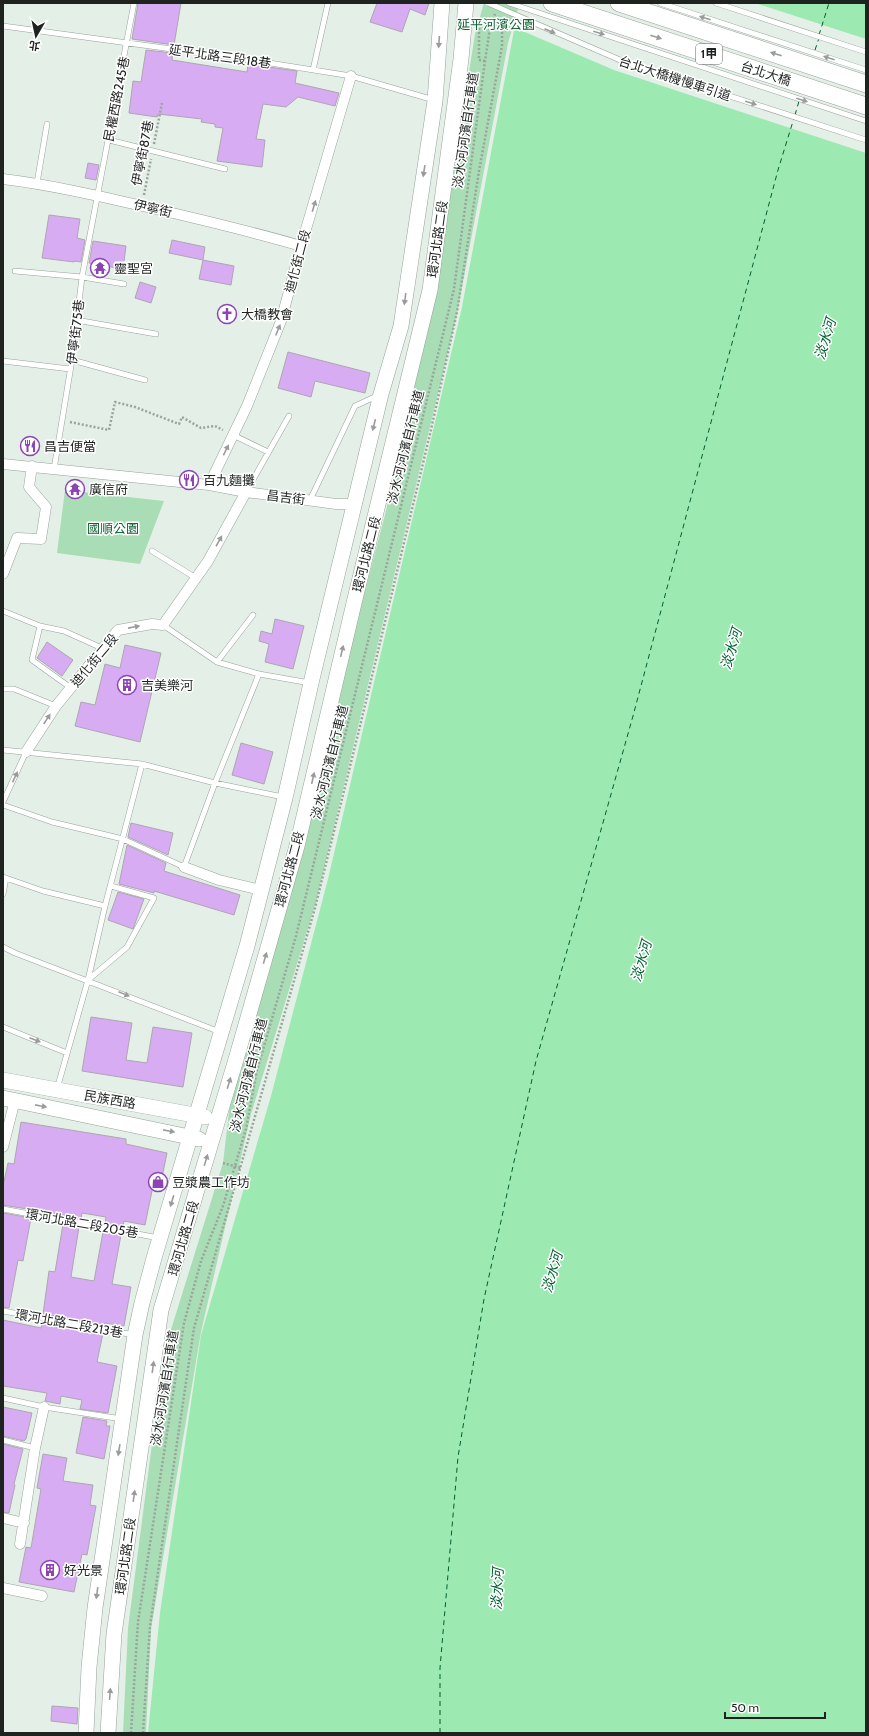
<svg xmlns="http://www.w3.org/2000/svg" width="869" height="1736" viewBox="0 0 869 1736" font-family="Cabin,'Noto Sans TC',sans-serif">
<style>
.green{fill:#a8ddb6}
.water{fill:#9ce9b2}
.pier{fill:#e4f0e7}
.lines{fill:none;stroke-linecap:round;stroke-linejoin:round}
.ferry{stroke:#015f30;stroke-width:1;stroke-dasharray:5 4;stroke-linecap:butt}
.building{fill:#d8acf2;stroke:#ada6b1}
.lane-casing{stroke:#97a29a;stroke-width:6}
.street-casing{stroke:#97a29a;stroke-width:11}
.secondary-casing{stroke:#97a29a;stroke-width:16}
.primary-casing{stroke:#97a29a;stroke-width:18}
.path{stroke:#9aa39c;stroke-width:2.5;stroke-dasharray:2 2;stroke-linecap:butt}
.lane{stroke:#fff;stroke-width:5}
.street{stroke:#fff;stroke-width:10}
.secondary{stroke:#fff;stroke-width:15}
.primary{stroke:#fff;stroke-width:17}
.lane-bridge-casing{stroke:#97a29a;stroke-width:6;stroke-linecap:butt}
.lane-bridge{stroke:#fff;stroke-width:5}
.oneway{fill:#9a9c9b}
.labels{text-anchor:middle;stroke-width:3;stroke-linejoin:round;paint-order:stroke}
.shield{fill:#fff;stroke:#626563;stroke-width:1}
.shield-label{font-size:12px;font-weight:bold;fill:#1f2320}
.park-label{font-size:13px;fill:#106636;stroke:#fff}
.street-label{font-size:13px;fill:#1f2320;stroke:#fff}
.poi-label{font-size:13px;fill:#1f2320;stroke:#fff;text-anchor:start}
.water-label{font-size:14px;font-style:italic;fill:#015f30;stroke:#fff}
</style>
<rect width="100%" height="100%" fill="#e4f0e7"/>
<!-- green -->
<path class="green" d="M484,3H520L508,43L457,314L316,902L251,1114L201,1332L151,1629L146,1733H123L128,1628L164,1352L223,1163L230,1103L386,511L434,295L475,34Z
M65,490L164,501L140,564L57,553Z"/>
<!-- water -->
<path class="water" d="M522,3H866V1733H148L160,1613L201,1335L271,1096L328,879L462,307L515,25Z"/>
<!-- pier -->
<path class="pier" d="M520,3H755L866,39V153L614,70L513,27Z"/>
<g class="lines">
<!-- ferry -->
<path class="ferry" d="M819,35L829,3
M815,50L819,38
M795,115L799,101
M440,1733V1668L458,1457L484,1299L536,1061L633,716L778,170L794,118"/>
</g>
<!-- building -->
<path class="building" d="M138,3H181L174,45L132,39Z
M377,3H429L425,15L410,9L402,32L370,22Z
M146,50L173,53L172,60L247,72L248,64L297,71L295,83L339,93L335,106L298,97L286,107L263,104L256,139L265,140L262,167L217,161L223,128L215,127V124L201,122L202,119L158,114L157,117L129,113L133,81L141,82Z
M88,163L99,165L96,180L85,178Z
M49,215L80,219L77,238L85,240L81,262L74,261V262L42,258Z
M172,240L205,247L203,260L169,253Z
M93,241L126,246L123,269L89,263Z
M203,260L234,266L231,285L199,279Z
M140,282L156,287L151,303L135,298Z
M288,352L370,373L365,393L315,381L311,397L278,388Z
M275,619L304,626L293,669L265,662L269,644L259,641L261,631L272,634Z
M47,642L73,660L62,676L37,658Z
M125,645L161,653L140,742L75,726L81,702L95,705L105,664L120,668Z
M241,743L273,752L264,784L232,775Z
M131,823L173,833L168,855L128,837Z
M127,845L166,863L164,871L240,895L234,915L154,891V893L119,884Z
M118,892L144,899L133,929L108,920Z
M91,1017L132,1023L126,1060L147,1063L153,1027L192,1033L183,1087L82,1071Z
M21,1122L126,1139V1144L167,1153L160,1187L153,1186L145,1225L124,1221L123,1227L105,1224L106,1217L82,1213L81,1219L33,1209V1210L3,1205V1186L8,1163L14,1164Z
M3,1213L31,1218L23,1261L18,1260L9,1308L3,1307Z
M63,1224L79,1227L71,1277L94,1281L103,1232L121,1235L112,1284L131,1287L124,1326L105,1323L104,1326L43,1314L49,1271L55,1272Z
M3,1320L41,1328L42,1322L103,1333L97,1362L117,1366L108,1413L80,1409L82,1400L61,1396L60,1404L45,1401L47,1393L3,1386Z
M3,1407L32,1413L26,1439L24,1441L3,1436Z
M83,1417L107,1421L106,1426H110L104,1459L76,1453Z
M3,1444L23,1449L14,1484L15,1485L9,1513L3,1512Z
M43,1454L67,1458L63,1481L93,1485L90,1505L96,1506L87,1555L82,1554L74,1592L19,1582L26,1547L31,1548L41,1489L37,1488Z
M52,1706L78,1708L77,1724L51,1721Z"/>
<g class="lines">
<defs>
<path id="lane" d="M509,3L866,121
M660,3L866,70
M716,3L866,52
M3,26L238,58L351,76L434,100
M313,70L328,3
M109,140L225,169
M37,183L47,124
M15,271L82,277L124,284
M76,320L156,334
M72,360L145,380
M3,361L70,369
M233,435L268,452
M54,469L72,360L82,277L134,3
M246,492L289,416
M310,500L355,406L379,395
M152,551L196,578
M3,611L40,626L32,660L71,688
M163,625L217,662L259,674L310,683
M40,626L64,631L104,649
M217,662L253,615
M3,689H14L56,706
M3,750L142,764L215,783L283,797
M3,802L26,752
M3,805L52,822L123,839L184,867L215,783L259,674
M3,877L43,891L105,906
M3,894L6,878
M3,947L15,953L220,1032
M88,980L127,947L154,898L111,886
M3,1027L67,1053
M57,1089L88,980L105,906L142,764
M3,1209L159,1238
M3,1311L134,1335
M3,1398L44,1407L122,1419
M3,1440L35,1448"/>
<path id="street" d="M3,179C52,185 99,196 147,207C199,219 250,231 301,246
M3,464L209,485L246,492L336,504H354
M209,485L247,406L281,321L301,246L351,76
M3,574L17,538L41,539L46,507L29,487L32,466
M26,752L56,706L118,630L152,624L163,625L208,561L246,492
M184,867L219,880L261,890
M3,1147L15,1100
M3,1518L24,1523
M20,1544L35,1448L44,1407
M3,1588L42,1596"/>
<path id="secondary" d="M3,1080L205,1117
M3,1098L199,1139
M86,1733L89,1667L95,1608L135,1335L142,1303L154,1258L247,946L285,798L311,683L381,394L401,326L435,101L442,3
M108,1733L114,1634L161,1310L237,1056L297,846L354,603L430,290L461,59L466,3"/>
<path id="primary" d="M552,3L866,106
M619,3L866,84"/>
</defs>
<!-- lane casing -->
<use href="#lane" class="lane-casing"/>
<!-- street casing -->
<use href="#street" class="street-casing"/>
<!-- secondary casing -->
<use href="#secondary" class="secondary-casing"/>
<!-- primary casing -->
<use href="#primary" class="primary-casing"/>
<!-- path -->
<path class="path" d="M479,24V60L485,61
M154,144L162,103
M144,195L151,159
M70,422L109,430L115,402L135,407L179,424L182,417L201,428L215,426L223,430
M223,1163L241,1168
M131,1733L138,1622L184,1323L201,1261L223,1206L246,1129L257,1070L296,936L454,289L485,61L490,28L495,14
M143,1733L150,1626L194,1328L315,908L360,726L430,434L457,312L479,171L502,46V29L490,28"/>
<!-- lane -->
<use href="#lane" class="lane"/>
<!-- street -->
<use href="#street" class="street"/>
<!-- secondary -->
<use href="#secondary" class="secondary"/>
<!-- primary -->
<use href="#primary" class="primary"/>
<defs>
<path id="lane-bridge" d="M488,3L627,63L866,140"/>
</defs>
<!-- lane-bridge casing -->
<use href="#lane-bridge" class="lane-bridge-casing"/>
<!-- lane-bridge -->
<use href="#lane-bridge" class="lane-bridge"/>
</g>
<!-- one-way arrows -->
<defs><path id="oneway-solid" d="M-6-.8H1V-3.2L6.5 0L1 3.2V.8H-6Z"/></defs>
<g class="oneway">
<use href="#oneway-solid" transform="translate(705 18) rotate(-162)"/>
<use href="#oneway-solid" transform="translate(550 31) rotate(23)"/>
<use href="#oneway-solid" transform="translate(599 33) rotate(18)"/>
<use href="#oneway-solid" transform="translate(656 37) rotate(18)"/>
<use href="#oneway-solid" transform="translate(439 42) rotate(94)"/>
<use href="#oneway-solid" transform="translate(776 54) rotate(-162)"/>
<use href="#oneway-solid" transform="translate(829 58) rotate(-162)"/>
<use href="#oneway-solid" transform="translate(802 100) rotate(18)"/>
<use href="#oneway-solid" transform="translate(751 103) rotate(18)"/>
<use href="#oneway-solid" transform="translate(424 171) rotate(99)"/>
<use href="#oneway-solid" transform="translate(314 206) rotate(-73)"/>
<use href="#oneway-solid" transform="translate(405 299) rotate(98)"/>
<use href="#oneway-solid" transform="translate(278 330) rotate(-68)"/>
<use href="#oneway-solid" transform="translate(374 425) rotate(104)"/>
<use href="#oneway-solid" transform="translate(226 450) rotate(-64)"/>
<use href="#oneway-solid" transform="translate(219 541) rotate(-61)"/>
<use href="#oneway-solid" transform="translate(134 627) rotate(-11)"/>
<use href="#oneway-solid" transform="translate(342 651) rotate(-77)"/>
<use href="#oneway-solid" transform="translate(47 719) rotate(-57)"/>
<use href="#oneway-solid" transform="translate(15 777) rotate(-65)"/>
<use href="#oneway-solid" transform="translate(313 778) rotate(-77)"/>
<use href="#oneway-solid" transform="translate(265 958) rotate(-74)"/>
<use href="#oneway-solid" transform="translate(124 994) rotate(22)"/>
<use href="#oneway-solid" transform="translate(35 1040) rotate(21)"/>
<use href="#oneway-solid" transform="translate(229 1083) rotate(-73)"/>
<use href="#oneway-solid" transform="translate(41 1106) rotate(11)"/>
<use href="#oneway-solid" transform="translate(169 1131) rotate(11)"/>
<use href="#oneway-solid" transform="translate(206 1160) rotate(-73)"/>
<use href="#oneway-solid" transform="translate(172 1201) rotate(107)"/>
<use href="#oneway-solid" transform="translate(153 1367) rotate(-82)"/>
<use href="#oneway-solid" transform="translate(119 1450) rotate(99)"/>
<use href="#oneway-solid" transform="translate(134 1496) rotate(-82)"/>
<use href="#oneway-solid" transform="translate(97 1593) rotate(98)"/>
<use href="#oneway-solid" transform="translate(110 1694) rotate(-86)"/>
</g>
<!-- icons -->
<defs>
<symbol id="temple-ring" viewBox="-11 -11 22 22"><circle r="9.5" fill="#fff" stroke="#8e43b5" stroke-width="1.5"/><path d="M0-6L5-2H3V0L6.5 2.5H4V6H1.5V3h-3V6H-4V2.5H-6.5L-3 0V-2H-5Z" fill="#8e43b5"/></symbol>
<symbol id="church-ring" viewBox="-11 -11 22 22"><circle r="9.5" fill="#fff" stroke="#8e43b5" stroke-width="1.5"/><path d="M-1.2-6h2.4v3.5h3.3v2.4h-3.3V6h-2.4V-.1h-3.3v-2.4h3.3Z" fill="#8e43b5"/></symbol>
<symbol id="restaurant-ring" viewBox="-11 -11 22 22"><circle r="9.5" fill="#fff" stroke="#8e43b5" stroke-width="1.5"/><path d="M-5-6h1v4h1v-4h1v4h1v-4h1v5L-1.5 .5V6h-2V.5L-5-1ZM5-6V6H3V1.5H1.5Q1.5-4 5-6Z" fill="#8e43b5"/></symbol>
<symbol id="building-ring" viewBox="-11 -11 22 22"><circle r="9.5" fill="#fff" stroke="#8e43b5" stroke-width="1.5"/><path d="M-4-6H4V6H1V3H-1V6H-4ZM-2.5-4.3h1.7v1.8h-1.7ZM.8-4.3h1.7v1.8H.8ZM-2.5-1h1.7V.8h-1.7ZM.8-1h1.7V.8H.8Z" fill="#8e43b5"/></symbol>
<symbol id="shop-ring" viewBox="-11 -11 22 22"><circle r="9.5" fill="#fff" stroke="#8e43b5" stroke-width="1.5"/><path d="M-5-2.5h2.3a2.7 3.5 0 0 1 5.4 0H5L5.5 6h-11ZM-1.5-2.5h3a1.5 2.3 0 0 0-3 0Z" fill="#8e43b5"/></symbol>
</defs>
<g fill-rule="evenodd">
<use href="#temple-ring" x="89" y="257" width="22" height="22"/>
<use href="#church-ring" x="216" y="303" width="22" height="22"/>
<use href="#restaurant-ring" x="19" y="435" width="22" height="22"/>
<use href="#restaurant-ring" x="178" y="469" width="22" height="22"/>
<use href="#temple-ring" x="64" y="478" width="22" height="22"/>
<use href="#building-ring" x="116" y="674" width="22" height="22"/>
<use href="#shop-ring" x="147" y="1171" width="22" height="22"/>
<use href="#building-ring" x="39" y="1559" width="22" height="22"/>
</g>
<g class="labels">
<!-- shield labels -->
<rect class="shield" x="696" y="44" width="26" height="20" rx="3"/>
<g class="shield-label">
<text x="709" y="58">1甲</text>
</g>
<!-- park labels -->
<g class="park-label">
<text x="496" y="29">延平河濱公園</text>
<text x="113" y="533">國順公園</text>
</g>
<!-- street labels -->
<g class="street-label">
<text transform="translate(220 56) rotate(8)" y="5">延平北路三段18巷</text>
<text transform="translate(766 73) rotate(18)" y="5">台北大橋</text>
<text transform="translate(675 78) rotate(18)" y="5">台北大橋機慢車引道</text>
<text transform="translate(116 99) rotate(-79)" y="5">民權西路245巷</text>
<text transform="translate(465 130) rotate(-82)" y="5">淡水河河濱自行車道</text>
<text transform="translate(142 153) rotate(-79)" y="5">伊寧街87巷</text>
<text transform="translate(153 208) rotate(13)" y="5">伊寧街</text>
<text transform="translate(437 239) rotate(-82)" y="5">環河北路二段</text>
<text transform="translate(297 261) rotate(-75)" y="5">迪化街二段</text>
<text transform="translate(75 332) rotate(-83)" y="5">伊寧街75巷</text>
<text transform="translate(405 447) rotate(-76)" y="5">淡水河河濱自行車道</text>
<text transform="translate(286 497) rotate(7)" y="5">昌吉街</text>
<text transform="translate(366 554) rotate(-76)" y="5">環河北路二段</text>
<text transform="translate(94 660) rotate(-50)" y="5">迪化街二段</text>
<text transform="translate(329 762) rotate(-76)" y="5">淡水河河濱自行車道</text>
<text transform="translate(289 869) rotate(-75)" y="5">環河北路二段</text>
<text transform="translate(248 1075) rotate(-76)" y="5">淡水河河濱自行車道</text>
<text transform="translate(110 1099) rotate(10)" y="5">民族西路</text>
<text transform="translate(82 1223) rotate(10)" y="5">環河北路二段205巷</text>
<text transform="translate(183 1238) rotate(-74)" y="5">環河北路二段</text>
<text transform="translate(69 1323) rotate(10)" y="5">環河北路二段213巷</text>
<text transform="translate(164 1388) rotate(-81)" y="5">淡水河河濱自行車道</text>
<text transform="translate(125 1556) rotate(-82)" y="5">環河北路二段</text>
</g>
<!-- poi labels -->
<g class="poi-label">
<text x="114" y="273">靈聖宮</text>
<text x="241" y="319">大橋教會</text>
<text x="44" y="451">昌吉便當</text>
<text x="203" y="485">百九麵攤</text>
<text x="89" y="494">廣信府</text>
<text x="141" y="690">吉美樂河</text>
<text x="172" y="1187">豆漿農工作坊</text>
<text x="64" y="1575">好光景</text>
</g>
<!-- water labels -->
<g class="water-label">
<text transform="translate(825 339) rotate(-73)" y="5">淡水河</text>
<text transform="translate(731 649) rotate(-73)" y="5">淡水河</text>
<text transform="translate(641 961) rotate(-74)" y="5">淡水河</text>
<text transform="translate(552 1272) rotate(-74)" y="5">淡水河</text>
<text transform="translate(497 1589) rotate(-87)" y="5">淡水河</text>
</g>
</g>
<!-- border -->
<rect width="869" height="1736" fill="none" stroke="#1f2320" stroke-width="8"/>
<!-- north arrow -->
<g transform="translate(36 36) rotate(189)" stroke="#ffffff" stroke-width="3" paint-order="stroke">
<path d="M0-3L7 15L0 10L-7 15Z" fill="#1f2320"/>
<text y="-6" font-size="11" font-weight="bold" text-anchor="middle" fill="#1f2320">北</text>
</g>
<!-- scale -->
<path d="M725 1712v6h100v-6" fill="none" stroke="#1f2320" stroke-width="2"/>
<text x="731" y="1712" font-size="12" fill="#1f2320" stroke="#ffffff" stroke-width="3" paint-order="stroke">50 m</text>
</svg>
